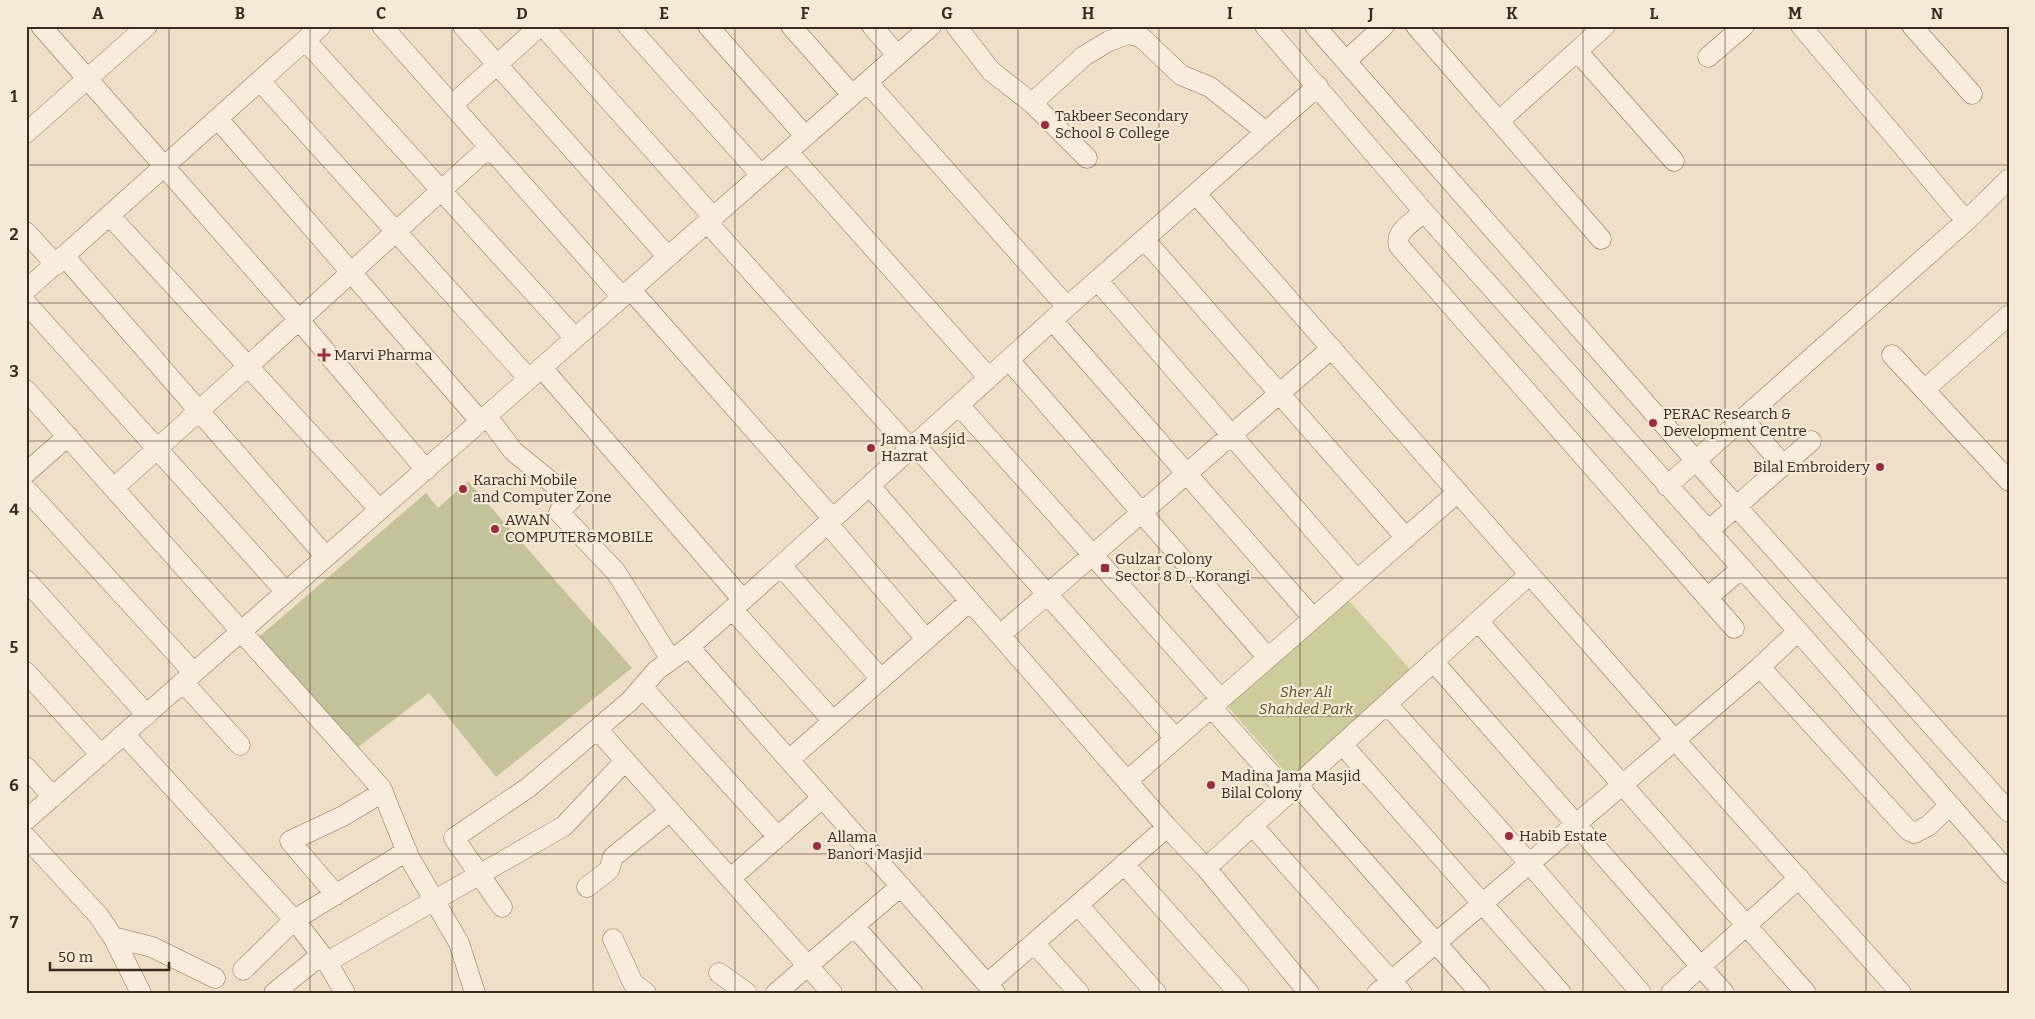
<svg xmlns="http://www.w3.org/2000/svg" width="2035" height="1019" viewBox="0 0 2035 1019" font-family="Bitter,serif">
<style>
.green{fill:#cdcc9b}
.cemetery{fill:#c3c29a}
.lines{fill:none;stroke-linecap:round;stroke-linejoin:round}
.minor-casing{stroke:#8b6f5d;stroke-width:21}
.minor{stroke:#f9ecdc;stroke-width:20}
.grid{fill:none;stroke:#3b2a20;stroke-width:1;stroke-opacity:0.55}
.poi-dot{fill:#9a2c3d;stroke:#f6e9d8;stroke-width:2}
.labels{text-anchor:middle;stroke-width:4.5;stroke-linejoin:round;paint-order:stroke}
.poi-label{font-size:15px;fill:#3b2a20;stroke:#f6e9d8;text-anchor:start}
.park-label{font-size:15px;font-style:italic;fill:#535827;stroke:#f6e9d8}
.neatline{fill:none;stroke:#3b2a20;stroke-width:2}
.grid-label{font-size:16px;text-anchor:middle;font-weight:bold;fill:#3b2a20}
</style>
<rect width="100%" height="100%" fill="#efdec8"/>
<!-- green -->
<path class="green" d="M1342,593L1417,677L1297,785L1221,699Z"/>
<!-- cemetery -->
<path class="cemetery" d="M468,481L632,668L496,777L429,693L350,753L252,643L426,493L438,508Z"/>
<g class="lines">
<defs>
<path id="minor" d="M41,26L299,320L426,470
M382,26L622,297
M463,26L668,257
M543,26L713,217
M628,26L761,175
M708,26L805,136
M791,26L852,95
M872,26L897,55
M956,26L991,71L1032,103L1087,158
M1265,26L1424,212L1798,631L2009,873
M1315,26L1696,461L2009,812
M1416,26L1601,239
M1801,26L1966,221
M1912,26L1972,94
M305,40L575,338
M1577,51L1674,161
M1708,57L1744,26
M1346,61L1384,26
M260,81L529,379
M867,82L1067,307
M1032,103L1084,56L1109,41L1128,34L1141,37L1181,75L1210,87L1266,132
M452,105L540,26
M218,119L481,422
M1499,121L1605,26
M26,133L147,26
M788,152L989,378
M1196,194L1675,740L1901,993
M1424,212C1415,221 1394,231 1399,246L1734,628
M110,216L380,510
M707,222L911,449
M26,232L56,265
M1144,239L1406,538
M65,257L326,557
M1098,281L1357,580
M26,290L321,26
M631,290L833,519
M26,303L286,592
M1053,321L1313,618
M1892,355L2009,481
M1009,360L1268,658
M542,368L743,600
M26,390L381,788L409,857L459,943L475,993
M1924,390L2009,315
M959,405L1221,699
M487,416L513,451L572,499L559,512L616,572L671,660
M1743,419L1783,465
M915,445L1175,738
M26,473L68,436
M870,486L1167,827L1206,868L1309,993
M1667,486L1966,221L2009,179
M114,488L489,147
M26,489L194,673
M828,524L926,639
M1708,531L1811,441
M781,566L881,679
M26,580L147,715
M1707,598L1741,569
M732,609L833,721
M1478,621L1806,993
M1000,635L1332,348
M689,647L995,993
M1433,661L1724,993
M1760,667L1908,830L1914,833L1928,826L1950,805
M26,672L101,755
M183,682L240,745
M642,687L778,837
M1387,704L1529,863L1641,993
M1211,707L1288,793
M597,729L832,993
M124,734L297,923L327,962L345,993
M1342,744L1561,993
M789,760L970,601
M26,767L53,797
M1127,781L1458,492
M1297,785L1480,993
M26,820L931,26
M1252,825L1402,993
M26,837L98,915L113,937L141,993
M1124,864L1239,993
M1206,868L1530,574
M731,878L822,798
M587,887L609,870L613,857L670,811
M336,895L290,841L343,816L383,792
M1078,905L1156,993
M502,907L454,838L529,787L630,701L657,670L689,647L743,600L1067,307L1318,86
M854,926L913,993
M113,937L152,947L215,978
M613,939L633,983L646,993
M1034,943L1079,993
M327,962L564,826L625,761
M243,970L294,920L407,851
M719,973L747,993
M987,984L1167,827
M274,993L321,955
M776,993L901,886
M1377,993L1675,740L1760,667L1798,631
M1671,993L1799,878"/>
</defs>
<!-- minor casing -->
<use href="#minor" class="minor-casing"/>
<!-- minor -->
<use href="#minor" class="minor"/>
</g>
<!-- grid -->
<path class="grid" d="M169,26V993M310,26V993M452,26V993M593,26V993M735,26V993M876,26V993M1018,26V993M1159,26V993M1300,26V993M1442,26V993M1583,26V993M1725,26V993M1866,26V993M26,165H2009M26,303H2009M26,441H2009M26,578H2009M26,716H2009M26,854H2009"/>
<!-- markers -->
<g class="poi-dot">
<circle cx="1045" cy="125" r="5"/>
<path d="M321.5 347.5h5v5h5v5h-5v5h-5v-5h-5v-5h5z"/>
<circle cx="1653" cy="423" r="5"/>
<circle cx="871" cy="448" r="5"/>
<circle cx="1880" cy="467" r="5"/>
<circle cx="463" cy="489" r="5"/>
<circle cx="495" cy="529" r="5"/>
<rect x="1100" y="563" width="10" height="10" rx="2.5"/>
<circle cx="1211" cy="785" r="5"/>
<circle cx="1509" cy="836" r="5"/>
<circle cx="817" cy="846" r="5"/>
</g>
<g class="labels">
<!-- poi labels -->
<g class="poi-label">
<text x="1055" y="121">Takbeer Secondary<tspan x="1055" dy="17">School &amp; College</tspan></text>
<text x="334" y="360">Marvi Pharma</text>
<text x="1663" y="419">PERAC Research &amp;<tspan x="1663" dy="17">Development Centre</tspan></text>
<text x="881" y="444">Jama Masjid<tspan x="881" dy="17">Hazrat</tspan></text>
<text x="1870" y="472" text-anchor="end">Bilal Embroidery</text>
<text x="473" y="485">Karachi Mobile<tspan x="473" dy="17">and Computer Zone</tspan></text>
<text x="505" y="525">AWAN<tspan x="505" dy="17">COMPUTER&amp;MOBILE</tspan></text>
<text x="1115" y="564">Gulzar Colony<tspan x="1115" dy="17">Sector 8 D , Korangi</tspan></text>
<text x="1221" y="781">Madina Jama Masjid<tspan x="1221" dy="17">Bilal Colony</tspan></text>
<text x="1519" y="841">Habib Estate</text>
<text x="827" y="842">Allama<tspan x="827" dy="17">Banori Masjid</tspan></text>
</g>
<!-- park labels -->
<g class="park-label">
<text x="1306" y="697">Sher Ali<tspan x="1306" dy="17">Shahded Park</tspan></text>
</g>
</g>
<!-- border -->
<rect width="2035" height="1019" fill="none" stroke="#f6e9d8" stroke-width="55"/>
<!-- scale -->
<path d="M50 962v8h119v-8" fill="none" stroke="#3b2a20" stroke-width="2.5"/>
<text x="58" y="962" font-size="15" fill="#3b2a20" stroke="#f6e9d8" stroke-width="4" paint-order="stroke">50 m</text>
<rect x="28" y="28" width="1980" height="964" class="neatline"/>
<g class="grid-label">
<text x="98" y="19">A</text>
<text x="240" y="19">B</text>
<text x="381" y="19">C</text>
<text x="522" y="19">D</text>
<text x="664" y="19">E</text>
<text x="805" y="19">F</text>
<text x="947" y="19">G</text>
<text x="1088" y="19">H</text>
<text x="1230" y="19">I</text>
<text x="1371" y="19">J</text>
<text x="1512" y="19">K</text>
<text x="1654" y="19">L</text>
<text x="1795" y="19">M</text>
<text x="1937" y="19">N</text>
<text x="14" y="102">1</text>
<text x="14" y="240">2</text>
<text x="14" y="377">3</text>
<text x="14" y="515">4</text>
<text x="14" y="653">5</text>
<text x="14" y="791">6</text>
<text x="14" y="928">7</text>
</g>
</svg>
